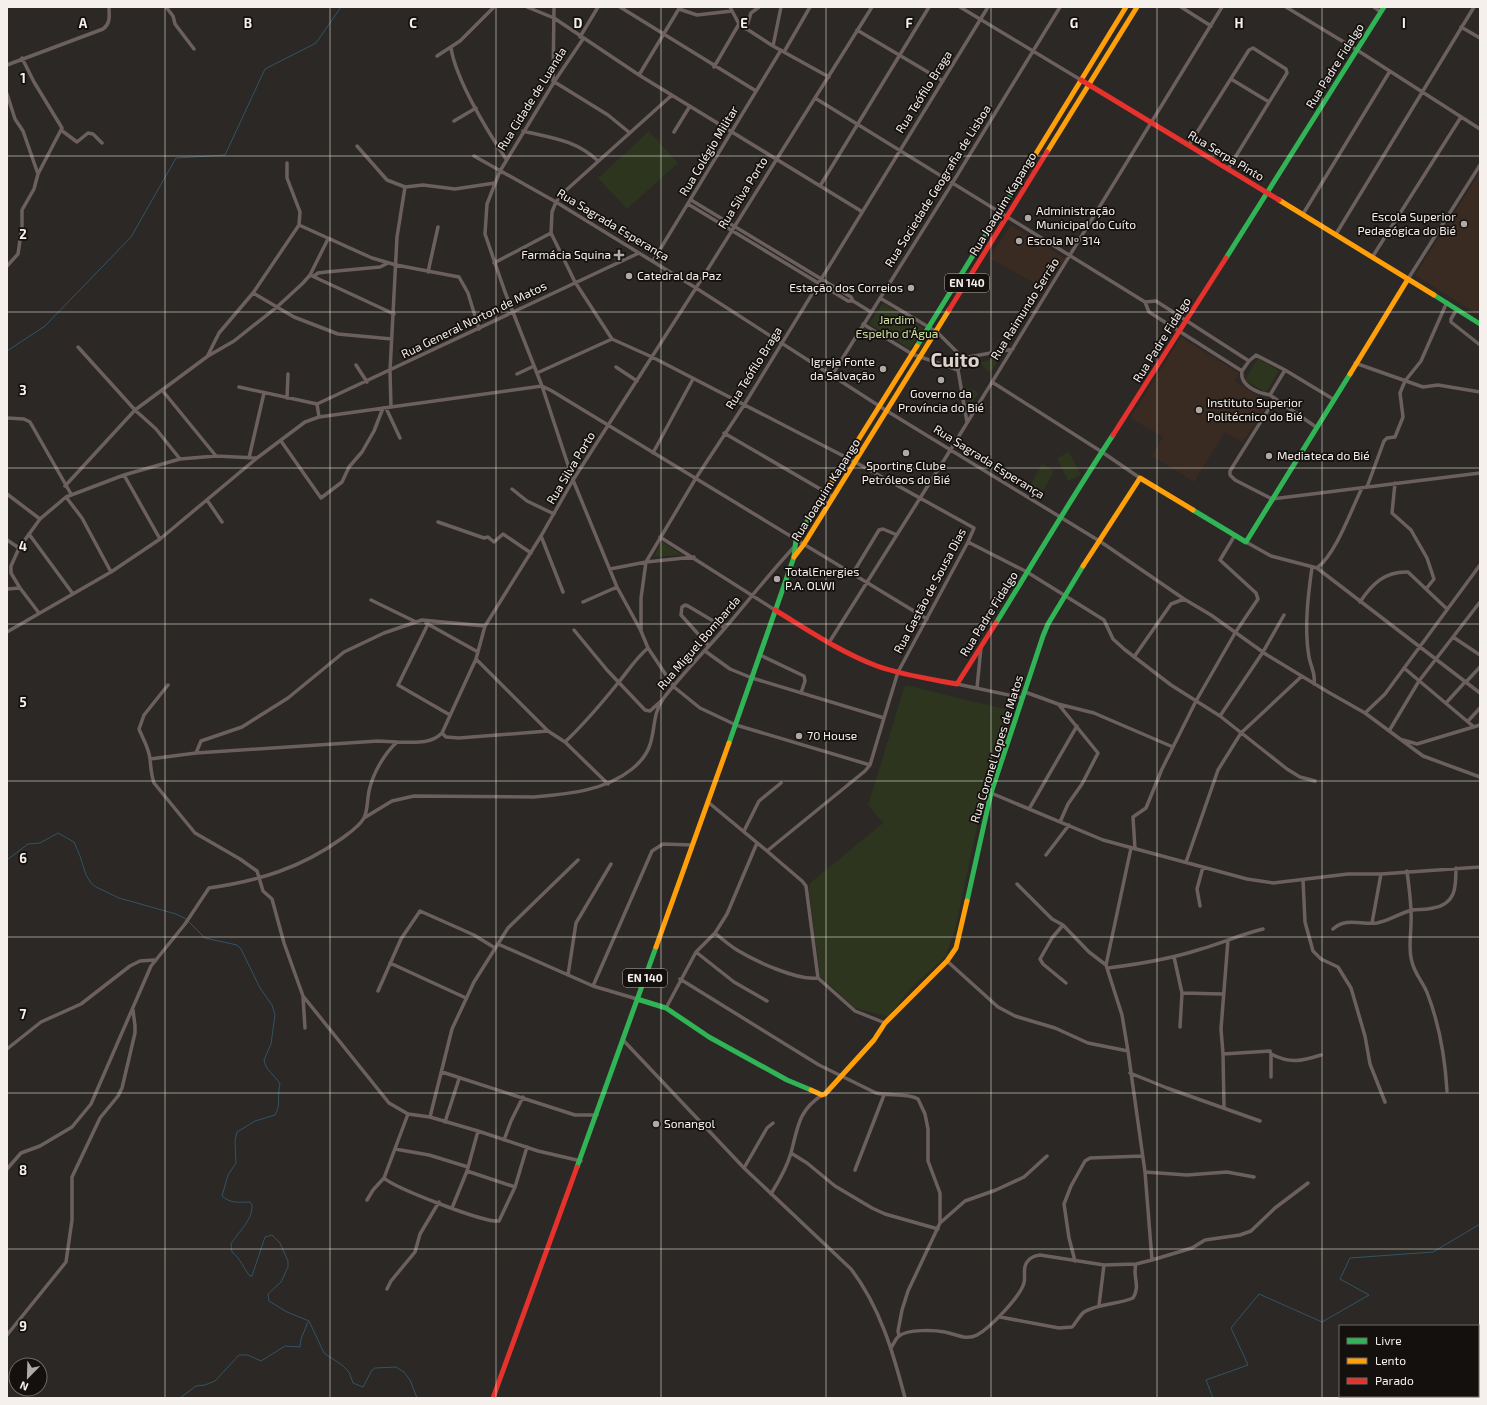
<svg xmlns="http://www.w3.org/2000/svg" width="1487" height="1405" viewBox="0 0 1487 1405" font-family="'Exo 2',sans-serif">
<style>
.education{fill:#392b21}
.green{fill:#2e351e}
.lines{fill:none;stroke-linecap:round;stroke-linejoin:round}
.stream{stroke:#325466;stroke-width:1}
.street{stroke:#6c605f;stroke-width:3.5}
.fast{stroke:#30b455;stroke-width:5}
.slow{stroke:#ff9f0a;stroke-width:5}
.jam{stroke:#e5322d;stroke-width:5}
.grid{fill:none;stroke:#f6f0ed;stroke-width:1;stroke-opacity:0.55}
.poi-dot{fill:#afaaa7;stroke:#14100e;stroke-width:1.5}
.labels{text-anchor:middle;stroke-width:3.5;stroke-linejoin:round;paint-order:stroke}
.shield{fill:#14100e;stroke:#b2adaa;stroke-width:1}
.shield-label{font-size:11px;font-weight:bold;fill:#f6f0ed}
.street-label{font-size:12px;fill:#f6f0ed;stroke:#14100e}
.poi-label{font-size:12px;fill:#f6f0ed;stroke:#14100e;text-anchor:start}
.park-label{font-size:12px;fill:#cfe2a4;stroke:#14100e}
.town-label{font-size:20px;font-weight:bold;fill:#ddd3cd;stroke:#14100e}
.grid-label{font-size:13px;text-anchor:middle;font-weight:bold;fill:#f6f0ed;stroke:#14100e;stroke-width:3.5;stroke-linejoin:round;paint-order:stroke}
</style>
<rect width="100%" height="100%" fill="#2b2825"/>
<!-- education -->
<path class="education" d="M1480,172V316L1415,275Z
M1011,225L1065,258L1045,289L989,258Z
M1181,337L1239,373L1235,381L1269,403L1242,443L1225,432L1194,482L1152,456L1163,437L1130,418Z"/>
<!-- green -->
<path class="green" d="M649,131L678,163L627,209L598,178Z
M883,303L924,328L910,349L869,324Z
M927,334L931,335L918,353L917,351Z
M1258,358L1279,371L1266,393L1245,380Z
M994,359L997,363L992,371H987L980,362Z
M964,388L976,390L978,394L972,403L967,402Z
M1069,452L1081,475L1068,481L1057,458Z
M1042,464L1054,471L1042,493L1030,486Z
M661,541L682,555L655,557L654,556Z
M905,685L1009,710L1000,746L993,752L956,926L946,956L911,988L888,1017L855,1008L820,976L809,890L810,883L883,823L868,805Z"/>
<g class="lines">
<!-- stream -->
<path class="stream" d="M7,351L45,326L131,237L176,158L225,155L265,69L316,43L341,7
M7,860L28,844L40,843L58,833L74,842L80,856L86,875L91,883L96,887L119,898L176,914L186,919
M188,921L205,938L237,945L241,949L260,988L272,1005L275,1015L271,1044L264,1060C265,1070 275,1075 280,1084C277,1094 281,1106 275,1115L255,1121L237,1132L235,1141L236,1163L228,1175L222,1196C231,1204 239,1202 250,1202L252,1205C253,1220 238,1232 231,1244L232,1252C241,1259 243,1268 250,1276H252L265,1237L272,1235L280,1243L288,1261V1267L281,1282L268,1294L269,1301L287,1312L309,1321L324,1353L342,1365L349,1372L353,1383L363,1387L372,1370L375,1368L396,1367L404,1372L410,1380L417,1398
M180,1398L196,1386L205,1385L215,1381L239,1355H248L261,1361L285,1346L300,1347L301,1339L308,1322
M1213,1398L1206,1380L1248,1365L1231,1328L1259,1294L1322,1322L1369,1295L1340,1279L1350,1258L1433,1252L1480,1224"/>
<!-- street -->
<path class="street" d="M166,7L173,16L175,24L194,49
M527,7L554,18L639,75L861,211
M554,7L553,81L608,115L630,133
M620,7L756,91
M730,7L739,24L773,46
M781,7L773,46L829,77
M960,7L1081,80
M1181,7L1211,26
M1286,7L1357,50L1480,129
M1374,7L1381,12
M679,9L697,15L732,11
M1461,27L1480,38
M746,29L751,13L759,7
M857,30L943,81
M580,37L598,7
M583,39L554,82L500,171L487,204L485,234L505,292L542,386L573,480L617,587L641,631
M451,48C456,80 488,132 506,159
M784,52L810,7
M437,56L460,41L494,7
M7,65L103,29C111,23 109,16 109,7
M714,67L739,24
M639,75L680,7
M1231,79L1269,102
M7,94L15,119L23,131L38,174
M672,95L563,193L556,202L552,212L551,233L575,282L612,339L652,357L855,462L974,528L968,542L898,672L884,718
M815,98L1145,302
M454,121L476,108
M61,130L77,142L88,133L93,134L102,143
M523,131C552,138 576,140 598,161
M674,132L690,106
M1189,145L1249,50L1253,48L1286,69L1287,73L1228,169
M357,146L387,180L405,187L423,185L455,189L495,183
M474,156L556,202L696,288L887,411L1101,542L1184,599
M820,186L929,7
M691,200L851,297L853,301L871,312
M688,204L848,301H853
M1303,214L1390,71
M299,225L372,258L396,265L459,277L468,293L479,329
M1336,234L1474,7
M1373,256L1461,117
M653,261L781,50
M494,263L551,233
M7,266L18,254L22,227V210L34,189L38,174L62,128L34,82L22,58
M428,272L438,227
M310,275L394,314
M314,276L318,273L326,272L380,267L388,263
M1408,279L1480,165
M253,293L294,317L338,334L392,339
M880,298L937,332L963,358L1013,349
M1156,301L1249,361L1256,355L1285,370L1270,395C1257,393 1239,385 1242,371L1149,312L1145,302Z
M1457,309L1451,319V322L1480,345
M863,324L912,354L958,370L967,422
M78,347L135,410L156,429L180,459
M208,355L219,333L253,293L299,225L300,212L287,178V163
M1355,363L1423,387L1438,385L1480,392
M356,365L367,382
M616,367L637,381
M958,370L963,358
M1285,370L1333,399
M1242,371L1249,361
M537,373L612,339
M517,374L534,366
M832,375L953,182L1060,7
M992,382L1102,452L1140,478
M239,387L317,404
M162,390L216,456
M1270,395L1316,427
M287,398L288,374
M1275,399L1230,471V475L1235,480L1272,499L1480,473
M317,404L639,253
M317,404L319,417
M391,407L390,371L397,237L405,187
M386,408L400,438
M7,418L24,419L30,422L71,494
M724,433L834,497
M281,441L321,498L342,482L349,467L362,452L374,431L383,408
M653,453L693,379
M249,458L264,393
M124,475L160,539
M1395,483L1392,513L1411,530L1427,558L1434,579L1426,589
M65,486L135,410L208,356L234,341L277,307L303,283L310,275L328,239
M1367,487L1384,441L1387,438L1395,437L1403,417L1400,393L1405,381L1421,361L1447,302
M512,489L527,501L554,514
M7,494L40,519
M66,497L82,518L111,572
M207,500L222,522
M438,522L484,538L488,537L494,542L503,534L531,553
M29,534L73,594
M541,536L563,592
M660,537L775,610
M7,540L19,548
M968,542L1027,572L1104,620L1113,639L1124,649L1171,685L1220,716L1287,769L1300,777L1315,781
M1246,542L1271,556L1317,568C1336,554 1351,510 1362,488
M1312,567C1308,596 1304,628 1309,657C1311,668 1316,673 1314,684
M1317,568L1480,693
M610,569L646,562L694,557
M853,573L879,530L883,529L897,535
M7,589L20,588
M371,600L416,622
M583,602L617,587
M1360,602C1372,584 1385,571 1408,572L1447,609
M39,613L20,588L11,573V566L19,548L40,519L66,497L124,475L180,459L216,456L257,458
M426,623L478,652
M428,624L398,685L450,715
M574,630L607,670L645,710L650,711L661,701
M7,632L111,572L160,539L257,458L305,422L319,417L542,386L552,391L927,619
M1453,637L1480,655
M830,641L951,449L1222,7
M709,646L681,615L682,607L685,605L688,606L725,628
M705,651L730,669L752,678L884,718L870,765L736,725L700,708L674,687L648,648L641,631V598L646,562L696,478L744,405L988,7
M760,655L804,676L805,681L801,693
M1134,657L1171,604L1184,599L1211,615L1267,655L1328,692L1365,713L1423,756L1480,777
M1404,668L1474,727
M1466,682L1480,667
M957,684L1023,698
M168,685L144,715L139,729C143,739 149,748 150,759C151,768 151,774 154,783L195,833L240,859L257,871L263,891L272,899L284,943L303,996L389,1103L408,1114L430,1117L478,1131L538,1151L581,1161
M977,688L981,647
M1025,692L1058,704L1094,713L1173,747
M1446,703L1465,682
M1059,705L1098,753L1082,784L1068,804L1060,822
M1365,713L1385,694L1480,565
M1220,716L1263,652L1284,615
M1468,721L1480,708
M548,731L565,742L608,784
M1389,731L1419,681L1480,602
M442,733L446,737L459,738L548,731L476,659
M1403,740L1417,744L1480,725
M565,742C584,724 601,704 618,683C628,671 636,658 648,648
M196,753L201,741L242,727L288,698L344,652L384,633L422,620L485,626
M150,759L196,753L378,741L397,742
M991,793L1103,840L1247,879L1273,883L1348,874H1381L1480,867
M708,802L767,851L865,771L870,765
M1029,809L1077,726
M364,818L392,801L414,796L534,797C567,794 605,791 632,769C662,745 647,722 663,699C682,674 705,651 725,628C748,601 770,573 794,547
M744,831L759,801L781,783
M1135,849L1133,817L1146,808L1162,769L1196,701L1235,633L1258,599L1256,593L1220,560L1235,535
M767,851L802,881L806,886L818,978L855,1011L885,1023
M1046,855L1069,825
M1186,862L1218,770L1241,733L1302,676
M1407,871C1409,888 1412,905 1411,923C1411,936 1408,949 1412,962C1415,975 1424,983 1428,995C1440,1027 1445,1056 1447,1091
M1303,880L1305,922L1313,951L1321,959L1338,967L1351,988L1365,1036L1370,1064L1385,1102
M1017,884L1052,919L1063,925L1089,952L1106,965L1122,1015L1128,1051
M1200,906L1197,889L1203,867
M1372,923L1381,874
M1063,925L1052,938L1040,959L1043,964L1066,983
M1333,929C1347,917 1360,925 1377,923C1389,921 1400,913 1412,910C1419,909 1426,910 1433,908C1456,904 1456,887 1456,868
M715,933C722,939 729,945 737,950C755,961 798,981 818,978
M498,944L593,986L637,999
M696,952L734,982L767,1001
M1174,957L1182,993L1180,1027
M390,963L466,998
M1106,965L1131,848
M1108,968C1140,964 1171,959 1201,949C1222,943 1242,934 1263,929
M568,975L576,923L611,864
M680,979L819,1065L876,1093C888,1096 909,1093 918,1099L925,1114L928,1129V1161L940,1193V1223
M593,986L652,851L663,844L692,845
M378,991L401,939L420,911L474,935L495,948
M1182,993L1223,994
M303,997L305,1028
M666,1008L696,952L715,933L727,914L757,843
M623,1040L744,1168L851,1269C880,1307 893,1352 905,1398
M7,1049L41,1022L81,1004L130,966L140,961L154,960
M1223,1054L1270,1051L1271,1054V1077
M1271,1054C1290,1064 1302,1061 1321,1055
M442,1072L575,1115H597
M1130,1073L1167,1088L1260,1121
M1224,1107L1223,1054L1221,1029L1228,940
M408,1114L384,1178C395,1188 484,1223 499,1221L515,1187L527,1147
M430,1117L452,1029L474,982L508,928L578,860
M445,1122L459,1079
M504,1140L511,1121L523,1097
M395,1149L429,1155L468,1167
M791,1153L807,1163L835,1186L872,1208L885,1214L938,1229
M744,1168L767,1128L773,1123
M7,1169L21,1153L40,1146L72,1127L91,1104L151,966L185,924L209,888C258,881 301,868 341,839C349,833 359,827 364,818C368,810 367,800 369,791C373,773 384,754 397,742C413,742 430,745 442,733L476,659L485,626L541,536L573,480L696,288L872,7
M855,1170L884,1095
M467,1171L515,1187
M1145,1172L1187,1175L1227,1172L1254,1177
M771,1194C779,1181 787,1167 791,1153C798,1127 798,1111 822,1095
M367,1200L373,1190L384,1178
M452,1208L467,1171L478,1131
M1152,1260L1192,1248L1205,1240L1240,1235L1251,1231L1275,1208L1308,1183
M1075,1261L1069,1238L1064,1204L1071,1186L1085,1161L1090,1158L1142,1156
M387,1289L391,1281L415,1252L420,1234L439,1202
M1099,1305L1104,1265
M1000,1317L1059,1328L1072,1327C1076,1323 1080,1315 1084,1312C1100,1303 1117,1305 1133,1298C1141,1286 1132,1276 1136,1264
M7,1335L66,1262L72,1220V1177L100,1118L118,1096L122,1088L135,1033V1026L133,1010
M899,1336L898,1331L902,1310L908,1291L940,1223L965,1201L996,1190L1024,1177L1047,1156
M891,1348C893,1345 896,1338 899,1336C908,1329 934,1330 945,1332C956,1334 966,1341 977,1335C990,1328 1020,1297 1024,1283C1026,1276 1022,1269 1027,1262C1031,1257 1034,1256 1040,1255L1104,1265L1136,1264L1152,1260L1145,1172L1128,1051L1088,1043L1055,1028L1015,1016L998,1007L947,961"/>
<!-- fast -->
<path class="fast" d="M1226,258L1384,7
M1434,295L1480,324
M917,346L1032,160
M1193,510L1246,542L1350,374
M996,623C1035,560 1072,497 1113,435
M729,743L794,557L796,539L820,501
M967,901L991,793L1043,636L1048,624L1083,566
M637,999L666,1008L709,1037L787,1080L811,1090
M577,1167L656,947"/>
<!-- slow -->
<path class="slow" d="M1047,152L1137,7
M1032,160L1126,7
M1279,200L1434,295
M1350,374L1408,279
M820,501L917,346
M794,557L804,544L949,310
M1083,566L1140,478L1193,510
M656,947L729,743
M811,1090L822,1095L825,1094L874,1040L885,1023L947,961L956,948L967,901"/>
<!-- jam -->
<path class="jam" d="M1081,80L1279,200
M949,310L1047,152
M1113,435L1226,258
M775,610C808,630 840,652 877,666C902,675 930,679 957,684L996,623
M493,1398L577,1167"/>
</g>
<!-- grid -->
<path class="grid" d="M165,7V1398M330,7V1398M496,7V1398M661,7V1398M826,7V1398M991,7V1398M1157,7V1398M1322,7V1398M7,156H1480M7,312H1480M7,468H1480M7,624H1480M7,781H1480M7,937H1480M7,1093H1480M7,1249H1480"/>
<!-- markers -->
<g class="poi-dot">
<circle cx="1028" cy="218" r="4"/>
<circle cx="1464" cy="224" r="4"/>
<circle cx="1019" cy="241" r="4"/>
<path d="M617 249h4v4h4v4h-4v4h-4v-4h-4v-4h4z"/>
<circle cx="629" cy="276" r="4"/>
<circle cx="911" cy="288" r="4"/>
<circle cx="883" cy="369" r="4"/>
<circle cx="941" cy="380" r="4"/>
<circle cx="1199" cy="410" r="4"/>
<circle cx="906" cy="453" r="4"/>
<circle cx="1269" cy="456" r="4"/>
<circle cx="777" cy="579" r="4"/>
<circle cx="799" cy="736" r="4"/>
<circle cx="656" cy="1124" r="4"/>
</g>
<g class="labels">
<!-- shield labels -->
<g class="shield">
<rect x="945" y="274" width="44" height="18" rx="3"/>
<rect x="623" y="969" width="44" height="18" rx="3"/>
</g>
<g class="shield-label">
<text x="967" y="287">EN 140</text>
<text x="645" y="982">EN 140</text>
</g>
<!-- street labels -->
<g class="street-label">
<text transform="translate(1335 66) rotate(-58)" y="4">Rua Padre Fidalgo</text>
<text transform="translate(924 92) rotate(-58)" y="4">Rua Teófilo Braga</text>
<text transform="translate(532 99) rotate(-58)" y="4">Rua Cidade de Luanda</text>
<text transform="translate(709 151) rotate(-59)" y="4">Rua Colégio Militar</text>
<text transform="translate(1226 156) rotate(31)" y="4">Rua Serpa Pinto</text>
<text transform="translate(938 186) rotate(-58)" y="4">Rua Sociedade Geografia de Lisboa</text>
<text transform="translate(743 193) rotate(-58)" y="4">Rua Silva Porto</text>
<text transform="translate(1003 204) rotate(-59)" y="4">Rua Joaquim Kapango</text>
<text transform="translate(613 225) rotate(31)" y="4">Rua Sagrada Esperança</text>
<text transform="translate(1025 309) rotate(-58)" y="4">Rua Raimundo Serrão</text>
<text transform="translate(474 320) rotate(-26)" y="4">Rua General Norton de Matos</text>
<text transform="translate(1162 340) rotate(-58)" y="4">Rua Padre Fidalgo</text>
<text transform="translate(754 368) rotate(-58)" y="4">Rua Teófilo Braga</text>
<text transform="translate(989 462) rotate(32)" y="4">Rua Sagrada Esperança</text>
<text transform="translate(571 468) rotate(-59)" y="4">Rua Silva Porto</text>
<text transform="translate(826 490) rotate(-58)" y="4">Rua Joaquim Kapango</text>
<text transform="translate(930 591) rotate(-62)" y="4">Rua Gastão de Sousa Dias</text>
<text transform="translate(989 614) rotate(-58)" y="4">Rua Padre Fidalgo</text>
<text transform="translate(699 643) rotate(-49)" y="4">Rua Miguel Bombarda</text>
<text transform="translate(997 749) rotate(-73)" y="4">Rua Coronel Lopes de Matos</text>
</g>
<!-- poi labels -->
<g class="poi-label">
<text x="1036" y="215">Administração<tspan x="1036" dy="14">Municipal do Cuíto</tspan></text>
<text x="1456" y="221" text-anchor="end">Escola Superior<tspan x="1456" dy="14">Pedagógica do Bié</tspan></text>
<text x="1027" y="245">Escola Nº 314</text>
<text x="611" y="259" text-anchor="end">Farmácia Squina</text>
<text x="637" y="280">Catedral da Paz</text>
<text x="903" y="292" text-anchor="end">Estação dos Correios</text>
<text x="875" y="366" text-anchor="end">Igreja Fonte<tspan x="875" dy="14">da Salvação</tspan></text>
<text x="941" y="398" text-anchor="middle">Governo da<tspan x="941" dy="14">Província do Bié</tspan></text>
<text x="1207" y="407">Instituto Superior<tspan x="1207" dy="14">Politécnico do Bié</tspan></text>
<text x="1277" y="460">Mediateca do Bié</text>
<text x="906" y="470" text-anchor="middle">Sporting Clube<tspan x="906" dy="14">Petróleos do Bié</tspan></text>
<text x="785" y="576">TotalEnergies<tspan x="785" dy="14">P.A. OLWI</tspan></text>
<text x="807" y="740">70 House</text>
<text x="664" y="1128">Sonangol</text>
</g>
<!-- park labels -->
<g class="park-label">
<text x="897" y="324">Jardim<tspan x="897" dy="14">Espelho d'Água</tspan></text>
</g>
<!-- town labels -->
<g class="town-label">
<text x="955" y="367">Cuito</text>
</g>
</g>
<g class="grid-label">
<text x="83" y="28">A</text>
<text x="248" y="28">B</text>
<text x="413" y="28">C</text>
<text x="578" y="28">D</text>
<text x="744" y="28">E</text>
<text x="909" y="28">F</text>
<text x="1074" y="28">G</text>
<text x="1239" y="28">H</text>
<text x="1404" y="28">I</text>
<text x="23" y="83">1</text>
<text x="23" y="239">2</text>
<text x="23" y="395">3</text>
<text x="23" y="551">4</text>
<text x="23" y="707">5</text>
<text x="23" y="863">6</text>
<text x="23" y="1019">7</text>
<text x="23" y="1175">8</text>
<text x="23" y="1331">9</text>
</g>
<!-- border -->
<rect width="1487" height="1405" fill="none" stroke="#f6f0ed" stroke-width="16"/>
<!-- legend -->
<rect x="1339" y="1325" width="140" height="72" fill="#14100e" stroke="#6e6a67"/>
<rect x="1347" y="1338" width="20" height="6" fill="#30b455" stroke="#6e6a67"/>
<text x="1375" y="1345" font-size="12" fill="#f6f0ed">Livre</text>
<rect x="1347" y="1358" width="20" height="6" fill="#ff9f0a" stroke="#6e6a67"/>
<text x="1375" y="1365" font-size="12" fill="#f6f0ed">Lento</text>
<rect x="1347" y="1378" width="20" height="6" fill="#e5322d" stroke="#6e6a67"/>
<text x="1375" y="1385" font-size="12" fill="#f6f0ed">Parado</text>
<!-- north arrow -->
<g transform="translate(28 1377) rotate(203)"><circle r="19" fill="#14100e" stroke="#6e6a67"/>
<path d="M0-3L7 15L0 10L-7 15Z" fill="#afaaa7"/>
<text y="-6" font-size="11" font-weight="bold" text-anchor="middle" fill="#f6f0ed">N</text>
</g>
</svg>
